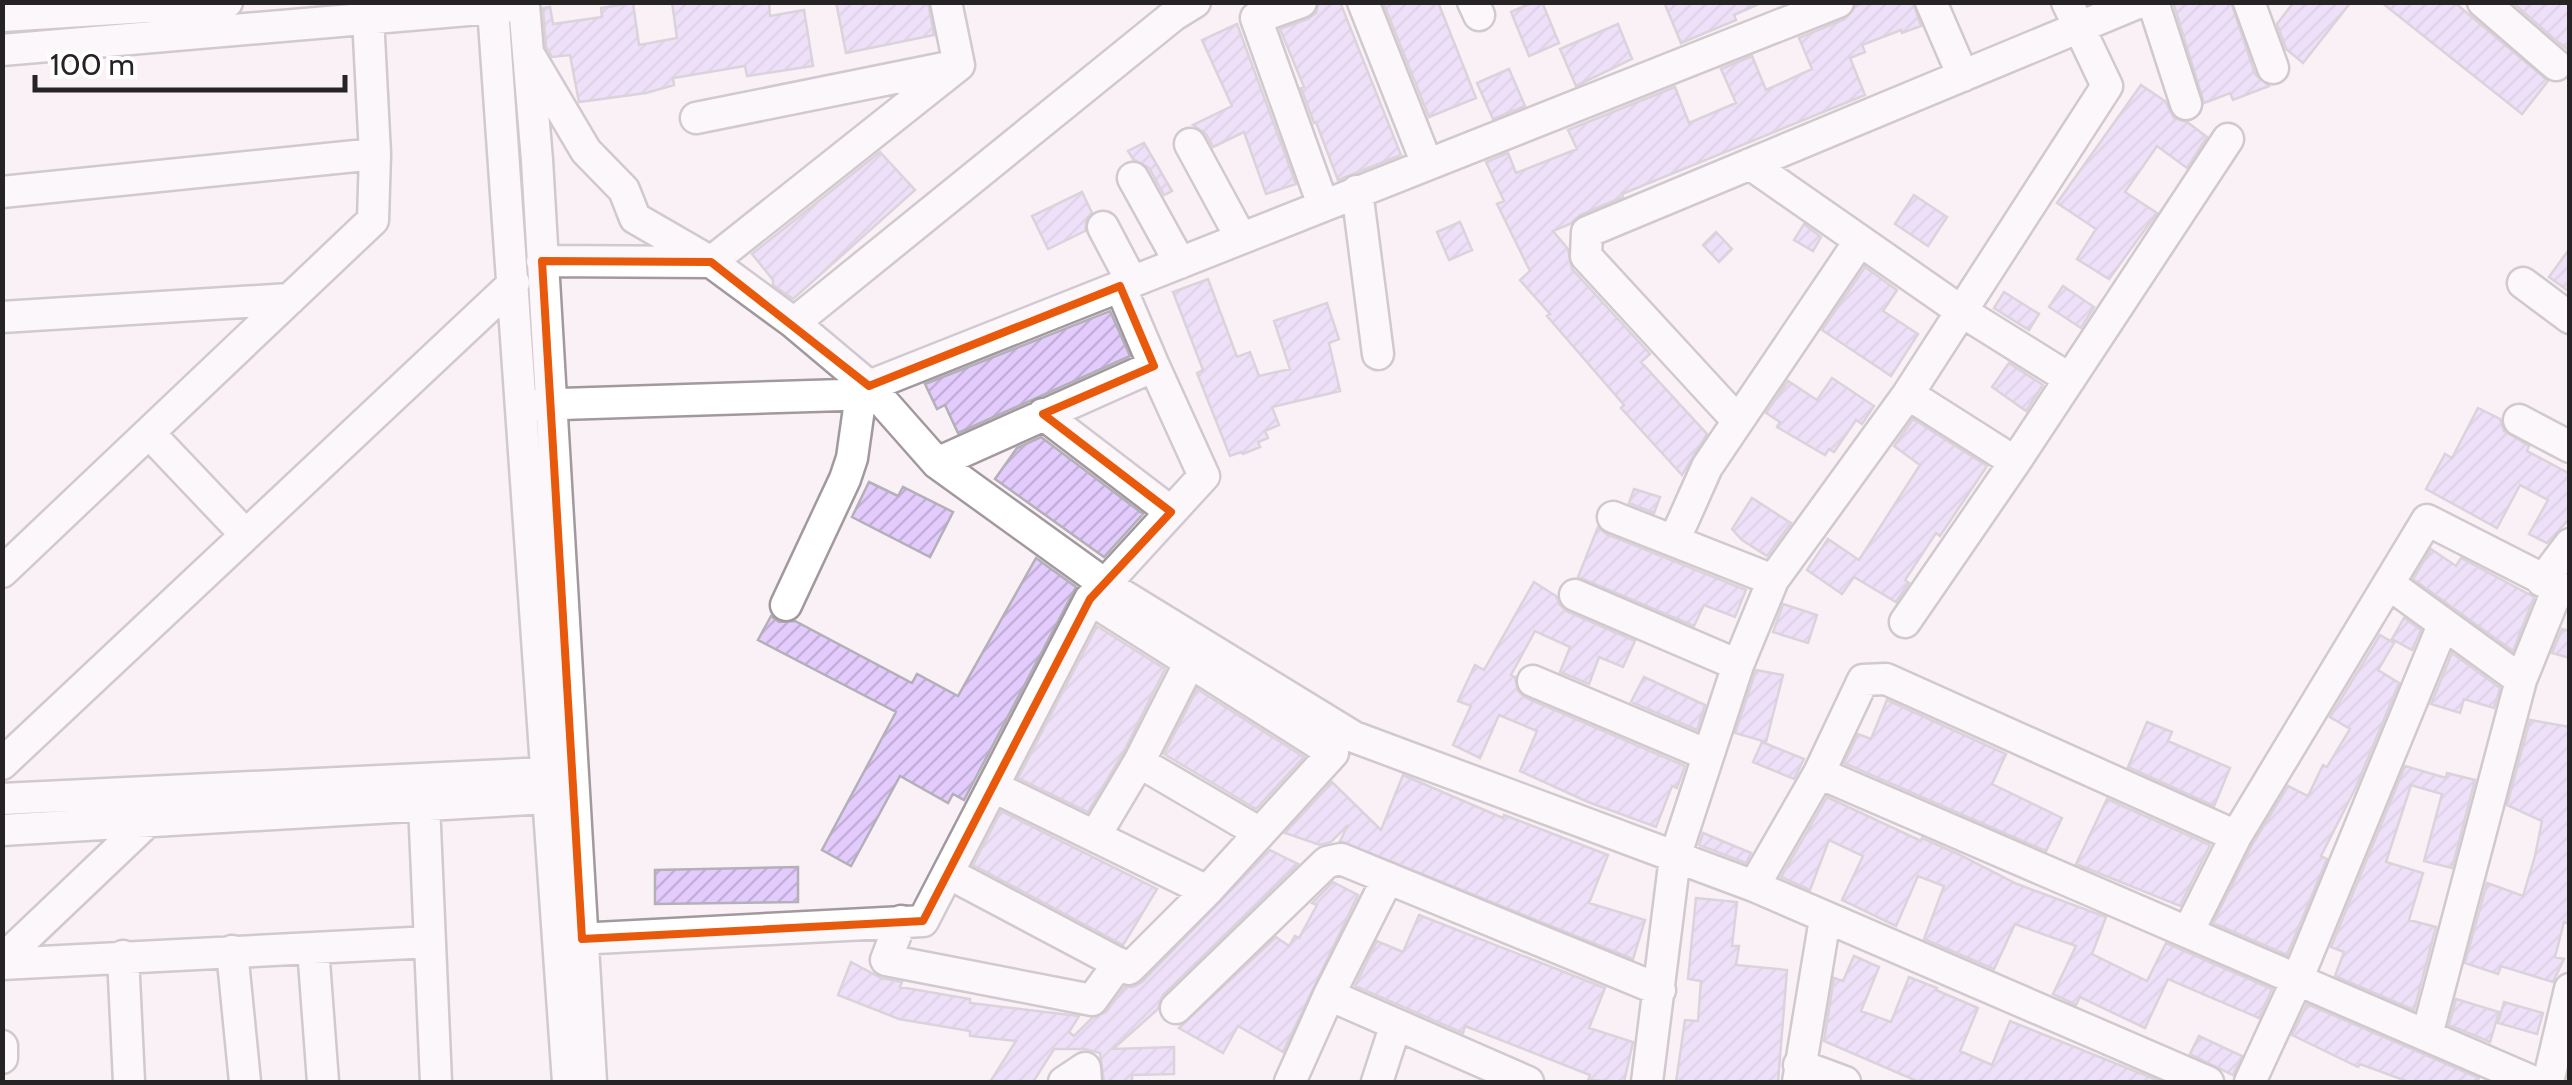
<svg xmlns="http://www.w3.org/2000/svg" width="2572" height="1085" viewBox="0 0 2572 1085" font-family="Cabin,sans-serif">
<style>
.building{fill:url(#building-hatch);stroke:#b3b0b7;stroke-width:2.5}
.lines{fill:none;stroke-linecap:round;stroke-linejoin:round}
.minor-casing{stroke:#a1999d;stroke-width:35}
.minor{stroke:#fff;stroke-width:30}
.marked{fill:none;stroke:#e8590c;stroke-width:8;stroke-linejoin:round}
</style>
<defs>
<pattern id="building-hatch" width="6" height="6" patternUnits="userSpaceOnUse" patternTransform="scale(2.5)"><rect width="6" height="6" fill="#e3ccfd"/><path d="M-1 1l2-2M0 6l6-6M5 7l2-2" fill="none" stroke="#c3afd9"/></pattern>
</defs>
<rect width="100%" height="100%" fill="#faf1f6"/>
<!-- building -->
<path class="building" d="M672,2H769L770,16L804,10L813,66L747,76L745,66L673,78L674,85L646,93L579,102L570,55L552,57L546,47L543,8L550,7L553,24L602,17L601,8L633,3L639,45L677,38Z
M836,2H928L934,35L846,53Z
M1319,2H1340L1401,155L1338,180L1316,122L1314,123L1301,88L1304,87L1280,29L1308,19L1316,13Z
M1383,2H1438L1476,98L1429,117Z
M1534,2H1542L1559,43L1529,56L1511,12Z
M1664,2H1763L1734,15L1736,20L1681,43Z
M1865,2H1913L1921,26L1902,33L1901,30L1862,45L1865,52L1850,58L1865,95L1622,194L1623,197L1580,215L1570,224L1553,231L1568,249L1572,269L1650,354L1641,362L1707,434L1682,475L1621,408L1624,405L1547,316L1550,314L1520,280L1530,271L1497,204L1504,201L1486,162L1508,153L1516,173L1577,149L1568,130L1675,87L1689,123L1736,103L1721,69L1752,56L1766,90L1812,69L1799,38L1845,19L1856,6Z
M2173,2H2231L2255,74L2269,86L2233,100L2230,93L2204,103Z
M2294,2H2351L2303,63L2286,49L2277,24Z
M2381,2H2454L2548,81L2522,114Z
M2512,2H2570V51L2558,42Z
M1237,24L1296,184L1266,194L1244,132L1213,147L1206,134L1193,125L1232,106L1202,40Z
M1618,24L1632,59L1576,86L1560,49Z
M1509,69L1525,106L1493,119L1477,83Z
M2141,85L2165,101L2174,118L2187,122L2207,137L2187,168L2157,146L2125,192L2157,213L2109,279L2077,259L2096,229L2057,203Z
M1144,143L1172,191L1164,195L1149,168L1133,159L1128,151Z
M880,152L915,190L793,299L773,285V280L752,254Z
M1082,192L1092,213L1087,218L1085,231L1048,249L1032,216Z
M1914,195L1947,217L1928,246L1895,224Z
M1460,222L1472,250L1449,260L1437,232Z
M1804,224L1821,237L1813,251L1794,240Z
M1716,232L1732,249L1719,262L1703,245Z
M2570,248V292L2549,277Z
M1865,267L1897,290L1883,311L1918,334L1891,376L1822,330Z
M1208,279L1237,357L1250,352L1259,376L1290,369L1274,321L1327,303L1339,339L1329,343L1340,391L1272,407L1279,425L1265,431L1268,438L1258,442L1260,447L1243,454L1241,452L1230,456L1197,373L1203,370L1173,292Z
M2063,286L2094,307L2081,328L2049,307Z
M2004,292L2039,314L2029,330L1994,308Z
M1110,311L1130,356L958,433L945,405L937,409L925,384Z
M2009,363L2043,385L2026,411L1992,387Z
M1832,378L1874,406L1862,424L1856,420L1834,452L1829,449L1825,455L1777,427L1780,422L1766,413L1788,381L1817,400Z
M2478,408L2500,419L2504,431L2529,446L2527,451L2570,474V518L2547,543L2529,534L2548,500L2520,485L2497,528L2426,489L2445,454L2452,458Z
M1913,419L1987,466L1940,536L1936,533L1905,580L1909,583L1896,602L1854,577L1842,594L1807,570L1828,539L1859,560L1920,465L1894,446Z
M1041,437L1143,514L1104,557L995,479L1017,448Z
M869,482L898,496L903,487L953,512L930,557L852,517Z
M1634,489L1660,497L1654,513L1629,503Z
M1752,498L1791,523L1767,556L1742,540L1732,529Z
M1598,527L1606,534L1746,590L1735,617L1704,605L1694,626L1578,577Z
M2431,549L2456,566L2461,558L2534,597L2513,651L2413,579Z
M1036,558L1076,587L964,800L953,794L948,803L900,776L851,866L822,850L896,712L758,640L771,616L779,622L795,621L912,683L917,674L958,696Z
M1534,582L1556,596L1560,605L1568,612L1635,641L1623,667L1599,657L1589,684L1560,672L1570,647L1535,631L1511,675L1515,677L1518,691L1526,698L1685,766L1677,788L1672,786L1656,827L1588,802L1520,771L1537,731L1499,715L1480,758L1453,745L1471,706L1458,701L1475,665L1484,670Z
M1783,604L1817,615L1808,643L1773,632Z
M2404,618L2421,630L2412,650L2392,639Z
M1097,626L1165,669L1123,753L1088,812L1018,778Z
M2562,629L2570,631V658L2552,653Z
M2380,635L2394,643L2378,670L2399,683L2356,787L2321,856L2327,859L2287,955L2213,923L2252,845L2288,786L2308,796L2323,765L2327,767L2350,729L2330,717Z
M2452,653L2500,688L2494,708L2464,699L2460,713L2431,704Z
M1756,670L1783,675L1766,742L1735,733Z
M1644,677L1705,705L1697,730L1631,702Z
M1197,689L1304,757L1256,809L1164,754Z
M1887,700L2006,754L1992,784L2062,818L2046,851L1844,763L1858,734L1871,739Z
M2530,720L2570,727V924L2564,922L2555,957L2564,959L2553,982L2501,966L2498,974L2465,963L2487,883L2523,896L2535,856L2542,821L2507,805Z
M2147,722L2172,732L2168,741L2230,768L2214,806L2128,767Z
M1762,742L1804,759L1794,779L1753,762Z
M2405,766L2446,778L2447,773L2475,780L2452,868L2424,861L2442,794L2411,785L2386,862L2423,873L2409,920L2436,927L2414,1010L2335,976L2344,952L2331,947Z
M1403,775L1503,818L1504,815L1608,855L1589,903L1645,920L1633,959L1340,841L1348,825L1331,842L1320,845L1285,833L1332,782L1381,830Z
M1827,797L1921,841L1922,838L1958,854L2017,884L2106,917L2092,954L2147,981L2166,943L2272,989L2259,1018L2168,979L2145,1028L2080,997L2076,1005L2053,994L2076,946L2015,924L1994,969L1924,939L1944,886L1918,876L1896,926L1842,900L1863,856L1829,840L1810,890L1781,877Z
M2107,799L2210,845L2180,906L2076,864Z
M1001,811L1157,889L1123,945L973,865Z
M1703,833L1751,853L1746,863L1699,845Z
M1270,850L1298,864L1163,995L1158,1009L1113,1049L1174,1047V1074L1132,1075V1082H1104L1100,1053L1085,1049H1054L1033,1082H990L1016,1041L970,1036V1031L899,1019L838,995L851,962L881,978L902,982L900,987L970,999V1003L1079,1016L1069,1032L1074,1036L1092,1018L1106,1012L1125,987H1133L1142,982Z
M798,867V902L655,904V870Z
M1333,882L1358,895L1283,1052L1238,1026L1223,1053L1179,1028L1276,937L1289,946L1295,936L1299,938L1317,905L1312,903Z
M1696,898L1737,902L1732,946H1739L1736,965L1787,970L1778,1082H1676L1685,1020L1698,1021L1701,981L1688,979Z
M1419,915L1605,988L1589,1028L1633,1042L1624,1082L1588,1080L1590,1075L1465,1026L1463,1033L1355,986L1377,941L1403,952Z
M1854,956L1879,967L1861,1011L1891,1022L1909,977L1937,988L1936,990L1978,1008L1960,1051L1992,1065L2010,1021L2162,1082H1919L1824,1041L1834,978L1843,981Z
M2456,999L2499,1012L2490,1042L2449,1025Z
M2504,1002L2543,1013L2537,1034L2498,1023Z
M2307,1004L2479,1078L2477,1082H2409L2360,1064L2358,1067L2292,1035Z
M2199,1036L2242,1056L2233,1075L2190,1054Z"/>
<g class="lines">
<defs>
<path id="minor" d="M1301,2L1256,18L1323,205
M1363,2L1427,164
M1473,2L1479,15
M1931,2L1963,76
M2153,2L2186,104
M2249,2L2273,68
M2483,2L2556,65
M524,5L537,160L591,1082
M493,8L568,1082
M2,16L227,2
M2,50L514,6
M528,53L586,151L624,190L635,218L711,262L794,323L869,386L937,463L1106,585L1354,737L1754,886L2208,1082
M696,118L959,65L946,2
M1190,144L1241,238
M1750,164L1961,311L2070,379
M1133,178L1180,263
M1357,191L1378,354
M2,192L375,154
M1103,227L1132,282
M542,261L711,262L959,65
M2523,283L2570,318
M1120,286L1154,366
M2,317L290,299
M794,323L1174,15L1195,2
M869,386L1838,2
M1908,394L2015,462
M530,405L875,394
M1043,414L1171,512
M1737,420L1586,256L1587,232L2140,2
M2519,420L2570,447
M149,433L245,534
M937,463L1154,366L1204,476L1094,596
M1613,517L1773,580
M1674,541L1707,467L1859,242
M2,572L373,220L375,154L368,17
M2542,581L2570,544
M2389,584L2521,680
M1575,595L1738,665
M786,605L845,479L852,458L861,394
M1905,622L2015,462L2228,139
M1533,681L1708,755
M1139,762L1260,833
M2,764L514,283
M1819,773L2534,1082
M994,787L1207,891
M2,799L546,773
M424,804L436,1082
M2,830L547,798
M1095,836L1139,762L1190,662
M1754,886L1819,773L1863,680L1886,679L2236,836
M901,921L886,960L1092,1000L1119,963
M2188,932L2236,836L2427,520L2570,593
M558,940L923,921L1090,599L1333,753L1207,891L1129,969L948,873
M313,948L323,1082
M232,951L245,1082
M123,956L129,1082
M2,960L147,822
M2,964L430,942
M1329,995L1528,1082
M1176,1008L1327,862L1341,859L1660,990
M2427,1035L2521,680L2558,588
M2,1046V1058
M1799,1065L1845,1082
M1064,1082L1085,1068L1086,1082
M1290,1082L1329,995L1388,878
M1377,1082L1395,1027
M1647,1082L1675,857L1738,665L1773,580L1908,394L2107,86L2067,2
M1798,1082L1825,919
M2250,1082L2297,980L2443,625
M2548,1082L2570,989"/>
</defs>
<!-- minor casing -->
<use href="#minor" class="minor-casing"/>
<!-- minor -->
<use href="#minor" class="minor"/>
</g>
<!-- marked area -->
<path d="M0 0H2572V1085H0ZM542,261L711,262L869,386L1120,286L1154,366L1043,414L1171,512L1090,599L923,921L582,939Z" fill="#faf1f6" fill-opacity=".55" fill-rule="evenodd"/>
<path class="marked" d="M542,261L711,262L869,386L1120,286L1154,366L1043,414L1171,512L1090,599L923,921L582,939Z"/>
<!-- border -->
<rect width="2572" height="1085" fill="none" stroke="#262325" stroke-width="10"/>
<!-- scale -->
<path d="M35 75v15h310v-15" fill="none" stroke="#262325" stroke-width="5"/>
<text x="50" y="75" font-size="30" fill="#262325" stroke="#ffffff" stroke-width="8" paint-order="stroke">100 m</text>
</svg>
